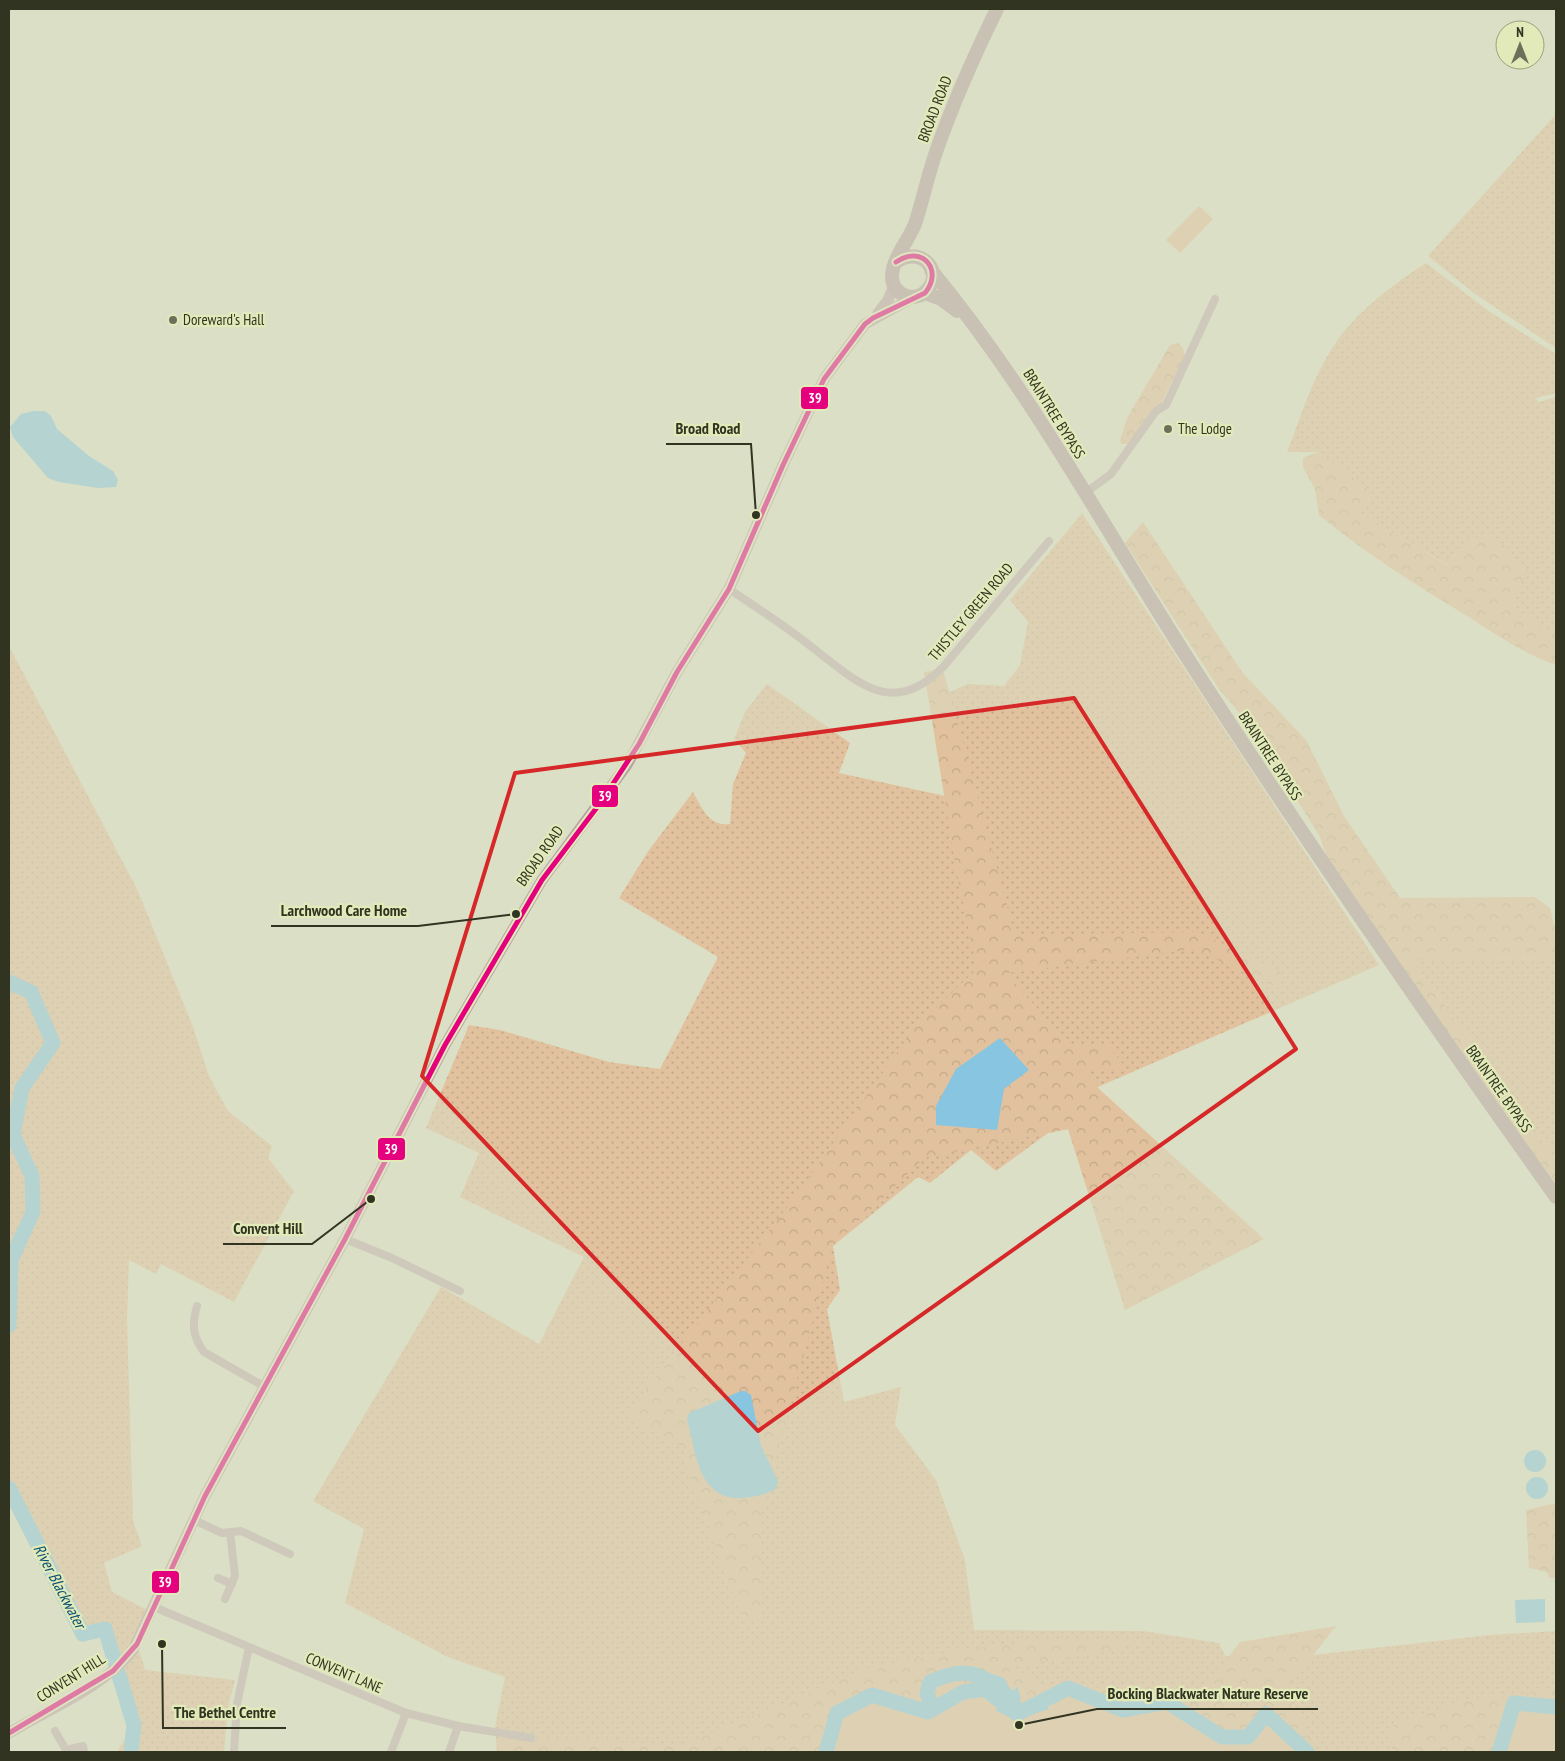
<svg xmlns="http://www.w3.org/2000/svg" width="1565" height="1761" viewBox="0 0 1565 1761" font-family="'PT Sans Narrow',sans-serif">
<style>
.grass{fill:url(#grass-dots)}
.forest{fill:url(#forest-crowns)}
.green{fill:#e2c29e}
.water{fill:#87c5e0}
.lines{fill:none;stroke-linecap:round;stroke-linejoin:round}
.river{stroke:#87c5e0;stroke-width:15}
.street{stroke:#c0afb1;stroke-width:8}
.secondary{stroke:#b8a4a7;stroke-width:11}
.highway{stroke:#b29ea0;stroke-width:14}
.bus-1-casing{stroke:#e2eaba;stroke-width:9}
.bus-1{stroke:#e5007d;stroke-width:5}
.marked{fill:none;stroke:#d62828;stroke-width:4;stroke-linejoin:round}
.poi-dot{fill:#6c705a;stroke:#e2eaba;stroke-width:2}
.labels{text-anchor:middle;stroke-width:4.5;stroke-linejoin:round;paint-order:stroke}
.street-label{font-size:15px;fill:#313421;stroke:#e2eaba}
.poi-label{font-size:15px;fill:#313421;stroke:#e2eaba;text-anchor:start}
.water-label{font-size:16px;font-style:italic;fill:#0d5374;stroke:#e2eaba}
.leader{fill:none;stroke:#313421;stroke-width:2}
.callout-dot{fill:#313421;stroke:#e2eaba;stroke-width:2}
.callout-label{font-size:16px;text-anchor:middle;font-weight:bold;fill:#313421;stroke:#e2eaba;stroke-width:4.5;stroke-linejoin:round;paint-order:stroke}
.line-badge{stroke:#e2eaba;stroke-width:2}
.badge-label{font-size:14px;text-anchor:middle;font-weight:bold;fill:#fff}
</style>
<defs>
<pattern id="grass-dots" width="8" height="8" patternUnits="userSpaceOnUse" patternTransform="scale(1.25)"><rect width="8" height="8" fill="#e2c29e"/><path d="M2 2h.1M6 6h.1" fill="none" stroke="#c2a788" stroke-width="1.8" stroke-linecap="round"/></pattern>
<pattern id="forest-crowns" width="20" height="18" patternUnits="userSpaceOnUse" patternTransform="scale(1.25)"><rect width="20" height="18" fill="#e2c29e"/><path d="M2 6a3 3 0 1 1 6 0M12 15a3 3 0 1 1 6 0" fill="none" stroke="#c2a788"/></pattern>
</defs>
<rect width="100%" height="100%" fill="#dbdfc5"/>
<!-- grass -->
<path class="grass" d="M1556,114V348L1475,294L1428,256Z
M1426,263L1490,312L1556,354V393L1536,398L1538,402L1556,397V630L1550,632L1517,611L1512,599L1455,553L1448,565L1360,513L1370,498L1369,490L1318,452H1287C1302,414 1314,373 1337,341C1360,309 1394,284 1426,263Z
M1082,513L1379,965L1077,1096L1068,1129L1048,1133L996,1171L971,1150L930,1183L918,1177L833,1246L840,1290L827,1309L844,1402L901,1387L895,1425L936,1480L965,1560L974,1630L1143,1631L1219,1643L1225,1656L1277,1659L1490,1635L1556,1631V1752H497L495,1727L505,1677L448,1657L345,1603L364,1529L313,1501L441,1287L539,1344L584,1257L460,1197L479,1153L426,1128L469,1025L500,1030L609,1062L660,1069L718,957L619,898L649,850L693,792C702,808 709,827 730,824L733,784L746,753L734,739L745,712L767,684L850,743L839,773L959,799L943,695L968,684L1004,686L1020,665L1028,622L1010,600Z
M9,646L138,891L193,1027L209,1076L228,1111L272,1146L268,1158L294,1191L234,1302L161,1264L156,1274L129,1260L127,1319L133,1521L142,1546L104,1563L112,1592L147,1610L135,1645L141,1655L145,1670L235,1680L228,1707L224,1752H117L134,1725L106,1630L83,1634L9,1488Z
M1556,958V1159L1411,959Z"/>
<!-- forest -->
<path class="forest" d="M1178,343L1183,348L1185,356L1161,404L1128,444H1122L1120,440L1127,418L1170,345Z
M1318,452L1370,490V498L1361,513L1447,565L1464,542L1486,535L1497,538L1528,570L1512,599L1517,611L1550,631L1556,630V663L1553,664C1522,653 1495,634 1467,616C1416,585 1365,553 1319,515L1315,489L1303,467V458Z
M1143,522L1242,672L1306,740L1344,816L1400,898L1535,897L1550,908L1556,933V958L1412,960L1556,1159V1185L1329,863L1319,835L1248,723L1219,689L1125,543Z
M943,669L1015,935L1198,932L1280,971L1278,988L1194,949L1006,973L1070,1045L1107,1044L1127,1069L1086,1070L1097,1087L1264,1239L1125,1310L1068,1129L924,1158L833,1246L762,1510V1619L742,1618L689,1475L683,1448L639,1425L627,1414L792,1201L913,1030L977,969L956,868L924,672Z
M1556,1503V1578H1549L1547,1572L1529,1568L1526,1510Z
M1336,1626L1284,1693L1315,1741L1306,1751L1266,1714L1248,1737H1222L1167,1702L1123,1710L1068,1688L1017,1714L985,1689L963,1692L928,1712L871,1695L837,1713L826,1752H497L496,1739L684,1744L872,1667L955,1651L1041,1640L1146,1642L1098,1653L1013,1667L1041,1685L1202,1693L1240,1642Z
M1556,1690V1736L1545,1752H1392L1391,1726L1462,1700Z"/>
<!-- green -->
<path class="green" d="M1199,206L1213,219L1180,253L1166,240Z
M1068,1688L1123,1710L1167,1702L1222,1737H1248L1266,1714L1307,1752H826L837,1713L872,1695L928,1712L963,1692L985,1689L1017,1714Z
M1514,1703L1556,1707V1752H1499Z
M134,1725L131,1752H117Z"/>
<!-- water -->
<path class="water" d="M34,411H45L51,416L57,429L89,456L113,471L118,480L116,487L98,488L59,482L48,478L13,437L10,427L21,414Z
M1000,1038L1029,1070L1004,1089L997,1130L936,1125V1106L956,1069Z
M741,1391H745L751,1395L761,1446L778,1481L776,1489C764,1495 756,1497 743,1498C698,1501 696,1452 687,1419L689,1413Z
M1524 1461a11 11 0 1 1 22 0a11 11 0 1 1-22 0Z
M1526 1488a11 11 0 1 1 22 0a11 11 0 1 1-22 0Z
M1545,1599V1622L1516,1623L1515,1600Z
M1018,1686L1020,1701L1024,1706L1039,1709L1047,1706L1049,1709L1015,1720L995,1710L1013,1700L1011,1693Z"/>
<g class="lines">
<!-- river -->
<path class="river" d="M9,982L31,992L53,1043L22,1088L13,1135L32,1176L33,1212L11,1260L9,1325
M9,1488L83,1634L105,1629L134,1725L131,1752
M928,1712L930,1700L927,1694L930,1682C946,1675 964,1669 981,1677C988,1680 991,1683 999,1684L1005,1695L1013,1698
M826,1752L837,1713L872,1695L928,1712L963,1692L985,1689L1017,1714L1068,1688L1123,1710L1167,1702L1222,1737H1248L1266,1714L1307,1752
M1499,1752L1514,1703L1556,1707"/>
<!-- street -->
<path class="street" d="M1085,493L1111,474L1156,411L1166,405L1215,299
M729,589C757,608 787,627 813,648C858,683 893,719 944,666L1049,541
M345,1239L392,1258L460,1291
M197,1306C192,1324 192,1336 204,1352L265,1387
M194,1520L222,1533L241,1531L290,1554
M218,1578L232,1584
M225,1599L235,1576L230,1532
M154,1607L406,1713L458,1726L531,1738
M55,1731L66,1750L83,1746L84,1752
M234,1752L237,1704L249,1647
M391,1752L406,1713
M449,1752L458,1726"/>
<!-- secondary -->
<path class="secondary" d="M878,313L888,300L894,286
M9,1733C50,1708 100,1689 132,1652L205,1496L345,1239L445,1045L542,880L627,765L677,672L729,589L783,465L824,379L865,324L914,297"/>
<!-- highway -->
<path class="highway" d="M896,262C922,244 946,274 925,292C921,296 916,297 911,297C901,296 892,288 892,277C892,257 910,240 916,221C923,199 928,175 936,152C953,103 974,56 997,9
M931,270C1031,391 1104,528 1188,659C1306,842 1430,1020 1556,1197
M925,293L941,299L957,311"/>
<defs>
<path id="bus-1" d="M9,1733L113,1671L137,1644L205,1496L345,1239L445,1045L542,880L601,802L639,744L677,672L729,589L783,465L824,379L865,324L873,318L925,293C944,270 922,244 896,262"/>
</defs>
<!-- bus-1 casing -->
<use href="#bus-1" class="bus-1-casing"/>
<!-- bus-1 -->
<use href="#bus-1" class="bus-1"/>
</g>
<!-- marked area -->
<path d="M0 0H1565V1761H0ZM1074,698L1296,1049L758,1431L422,1076L515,773Z" fill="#dbdfc5" fill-opacity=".55" fill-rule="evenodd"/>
<path class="marked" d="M1074,698L1296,1049L758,1431L422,1076L515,773Z"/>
<!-- markers -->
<g class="poi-dot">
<circle cx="173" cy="320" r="5"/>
<circle cx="1168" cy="429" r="5"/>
</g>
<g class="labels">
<!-- street labels -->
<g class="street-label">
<text transform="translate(935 109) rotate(-69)" y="5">BROAD ROAD</text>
<text transform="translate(1054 414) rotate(58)" y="5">BRAINTREE BYPASS</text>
<text transform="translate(971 612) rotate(-50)" y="5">THISTLEY GREEN ROAD</text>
<text transform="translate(1270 756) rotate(57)" y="5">BRAINTREE BYPASS</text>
<text transform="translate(540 856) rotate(-55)" y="5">BROAD ROAD</text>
<text transform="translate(1499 1089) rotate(55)" y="5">BRAINTREE BYPASS</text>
<text transform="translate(344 1673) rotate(23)" y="5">CONVENT LANE</text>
<text transform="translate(71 1678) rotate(-32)" y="5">CONVENT HILL</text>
</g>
<!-- poi labels -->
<g class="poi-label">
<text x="183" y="325">Doreward's Hall</text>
<text x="1178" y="434">The Lodge</text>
</g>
<!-- water labels -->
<g class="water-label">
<text transform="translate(60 1586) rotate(62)" y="6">River Blackwater</text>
</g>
</g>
<!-- callouts -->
<path class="leader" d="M756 515L751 444H666M516 914L418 926H271M371 1199L312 1244H223M1019 1725L1097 1709H1318M162 1644L163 1728H286"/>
<g class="callout-dot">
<circle cx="756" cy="515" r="5"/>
<circle cx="516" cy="914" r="5"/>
<circle cx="371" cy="1199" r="5"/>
<circle cx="1019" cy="1725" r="5"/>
<circle cx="162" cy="1644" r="5"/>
</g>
<g class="callout-label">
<text x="708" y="434">Broad Road</text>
<text x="344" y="916">Larchwood Care Home</text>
<text x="268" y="1234">Convent Hill</text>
<text x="1208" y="1699">Bocking Blackwater Nature Reserve</text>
<text x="225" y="1718">The Bethel Centre</text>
</g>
<g class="line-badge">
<rect x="800" y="386" width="29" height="24" rx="5" fill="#e5007d"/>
<rect x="591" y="784" width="28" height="24" rx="5" fill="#e5007d"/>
<rect x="377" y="1137" width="29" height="24" rx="5" fill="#e5007d"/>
<rect x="151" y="1570" width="29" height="24" rx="5" fill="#e5007d"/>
</g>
<g class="badge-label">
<text x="815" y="403">39</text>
<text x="605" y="801">39</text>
<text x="391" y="1154">39</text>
<text x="165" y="1587">39</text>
</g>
<!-- border -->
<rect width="1565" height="1761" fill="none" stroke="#313421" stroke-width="20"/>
<!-- north arrow -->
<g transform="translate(1520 45)"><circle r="24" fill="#e2eaba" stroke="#9ba17d"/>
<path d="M0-4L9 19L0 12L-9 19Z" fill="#6c705a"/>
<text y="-8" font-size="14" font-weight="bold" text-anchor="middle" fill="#313421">N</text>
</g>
</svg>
